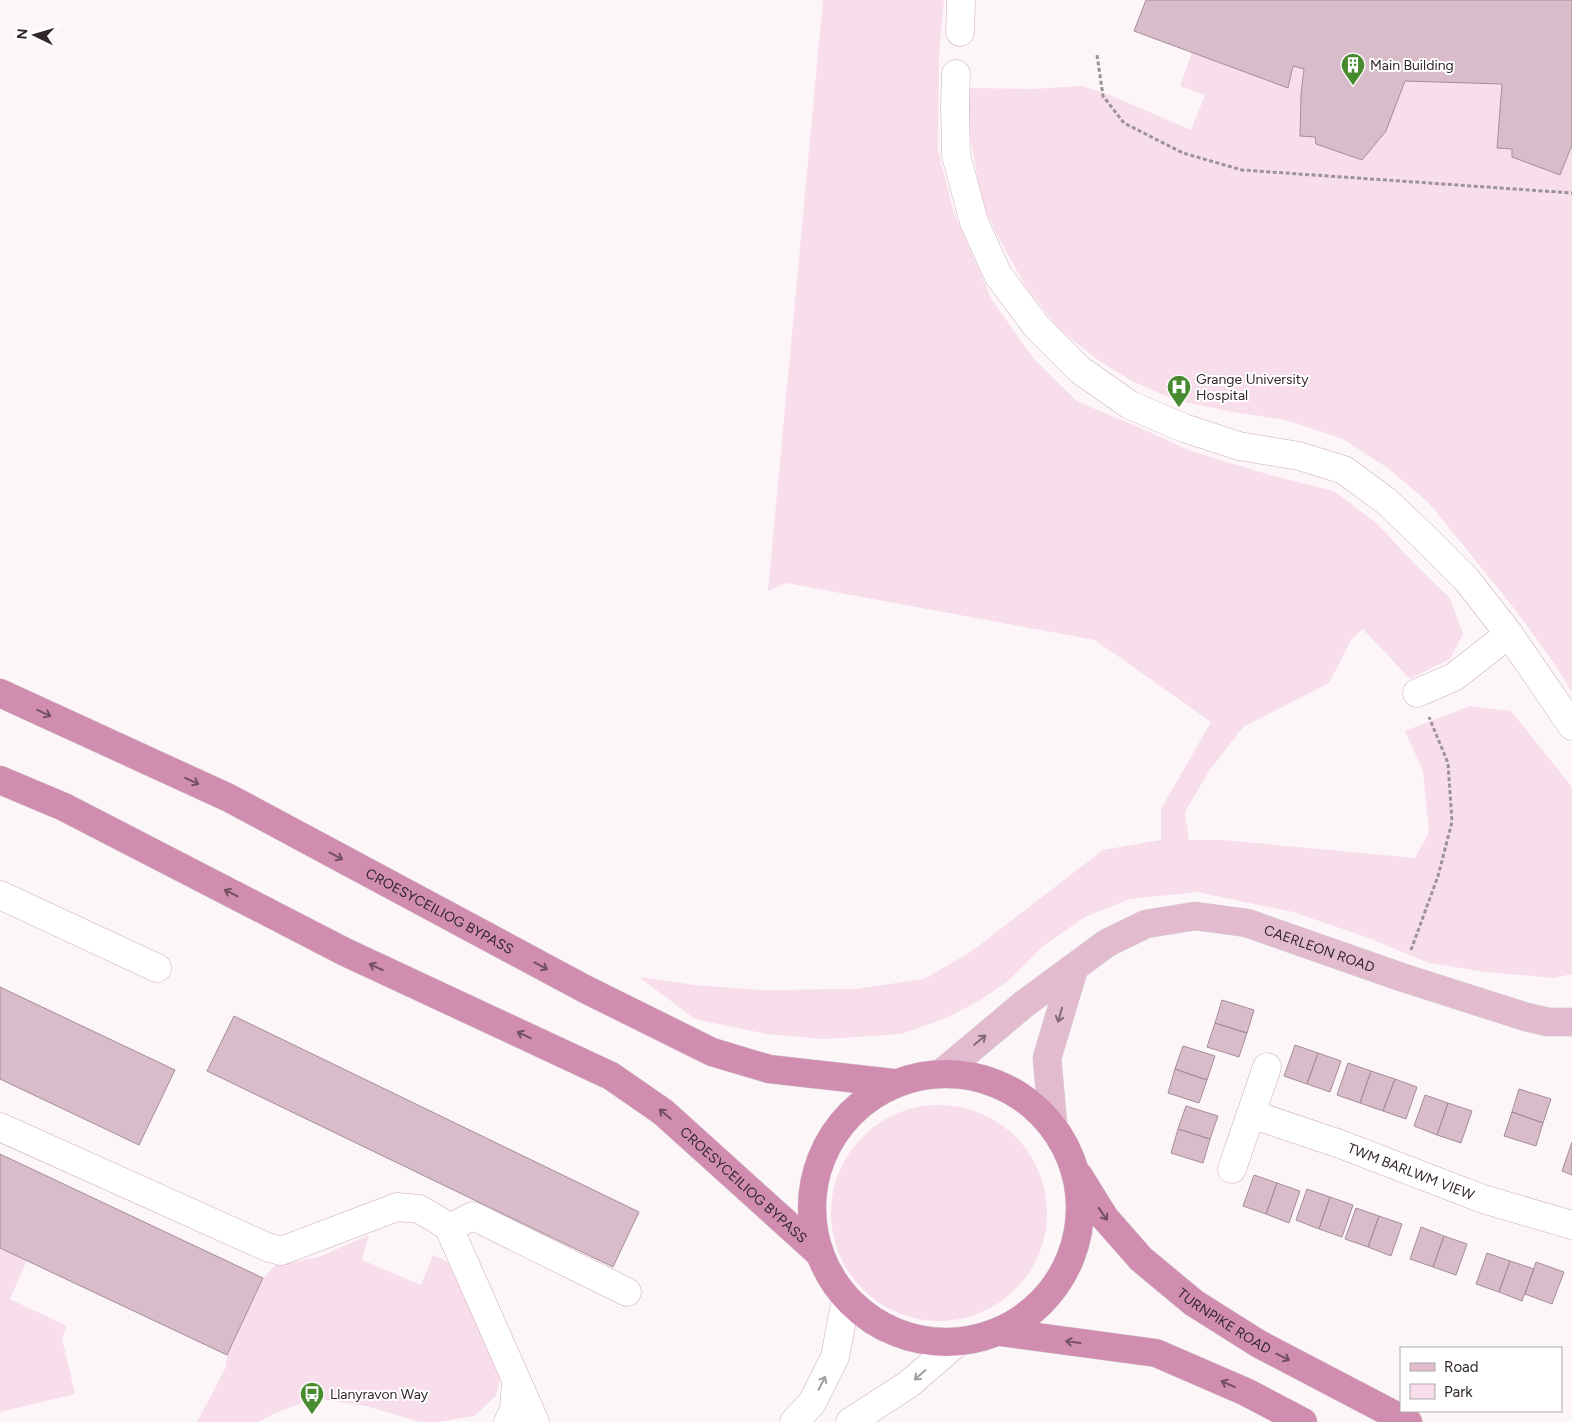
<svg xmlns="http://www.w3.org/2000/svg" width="1572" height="1422" viewBox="0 0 1572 1422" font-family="Figtree,sans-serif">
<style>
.green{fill:#f8ddea}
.building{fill:#d8bcc9;stroke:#a78c99}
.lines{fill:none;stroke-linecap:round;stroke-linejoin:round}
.minor-casing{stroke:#cbafbc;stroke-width:29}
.major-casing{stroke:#d6d4d5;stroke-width:29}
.highway-casing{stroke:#d6d4d5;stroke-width:29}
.path{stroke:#9b9397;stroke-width:3;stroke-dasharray:4 2.5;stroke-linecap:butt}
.minor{stroke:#fff;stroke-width:28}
.major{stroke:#e3bbcf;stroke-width:28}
.highway{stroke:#d18daf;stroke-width:28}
.oneway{stroke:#725060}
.oneway2{stroke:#826a75}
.oneway3{stroke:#a39ea0}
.labels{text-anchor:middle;stroke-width:4;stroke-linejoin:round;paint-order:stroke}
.poi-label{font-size:14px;fill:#32272c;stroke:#fff;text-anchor:start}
.street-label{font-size:14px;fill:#32272c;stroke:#fff}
</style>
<rect width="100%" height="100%" fill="#fcf6f9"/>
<!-- green -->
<path class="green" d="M823,0H944L939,56L938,150L953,210L992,300L1034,359L1078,402L1136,426L1191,451L1270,475L1334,491L1375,522L1420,569L1450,598L1463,634L1450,659L1410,679L1363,629L1351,640L1329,683L1243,727L1209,771L1185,812L1189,840H1223L1415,858L1429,832L1423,771L1405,731L1470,706L1511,711L1572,787V974L1554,978L1486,972L1429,963L1366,937L1293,912L1197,892L1130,899L1085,917L1042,947L1009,980L979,1001L944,1019L901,1034L824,1039L767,1034L695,1019L639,977L694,985L761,990L856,989L924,979L972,951L1103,850L1161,840V809L1211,722L1095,640L786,583L768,591Z
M1192,52L1287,88L1293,66L1304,69L1301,94L1300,136L1315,137L1316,144L1361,160L1386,131L1405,81L1502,84L1497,148L1512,149V157L1560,175L1572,145V692L1554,663L1514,608L1429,503L1389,469L1343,439L1286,420L1233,412L1175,400L1132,381L1098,360L1059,329L1026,287L998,237L982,202L970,136L968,88L1033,89L1082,86L1112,96L1191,130L1205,95L1180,86Z
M831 1213a108 108 0 1 1 216 0a108 108 0 1 1-216 0Z
M369,1235L362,1260L421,1285L433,1255L448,1262L485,1340L500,1378L496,1396L474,1416L439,1422H420L366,1406L314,1398L273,1414L259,1422H197L226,1367L227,1355L263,1278L276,1265L319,1257Z
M0,1248L27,1260L10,1299L67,1326L62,1338L75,1394L0,1412Z"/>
<!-- building -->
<path class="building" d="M1146,0H1572V145L1560,175L1512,157V149L1497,148L1502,84L1405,81L1386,131L1362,160L1316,144L1315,137L1300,136L1301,94L1304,69L1293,66L1288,88L1134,31Z
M0,987L175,1070L139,1145L0,1079Z
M1222,1000L1254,1010L1247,1033L1215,1023Z
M234,1016L639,1212L613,1267L207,1071Z
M1215,1023L1247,1033L1239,1057L1207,1047Z
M1295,1045L1318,1053L1307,1084L1284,1076Z
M1183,1046L1215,1056L1207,1080L1175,1069Z
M1318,1053L1341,1061L1330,1092L1307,1084Z
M1348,1063L1371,1071L1360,1103L1337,1095Z
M1175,1069L1207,1080L1199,1103L1168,1093Z
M1371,1071L1395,1079L1383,1111L1360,1103Z
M1395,1079L1417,1087L1406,1119L1383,1111Z
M1519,1089L1551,1099L1543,1123L1512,1112Z
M1425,1095L1448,1103L1437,1135L1414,1126Z
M1448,1103L1472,1111L1461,1143L1437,1135Z
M1186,1106L1218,1116L1210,1139L1178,1129Z
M1512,1112L1543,1123L1536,1146L1504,1136Z
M1178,1129L1210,1139L1203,1163L1171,1153Z
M1572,1142V1175L1562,1171Z
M0,1154L263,1278L227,1355L0,1248Z
M1254,1175L1277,1183L1266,1214L1243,1206Z
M1277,1183L1300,1191L1289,1223L1266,1214Z
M1307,1189L1330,1197L1319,1229L1296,1220Z
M1330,1197L1353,1205L1342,1237L1319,1229Z
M1356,1208L1379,1216L1368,1247L1345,1239Z
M1379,1216L1402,1224L1391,1256L1368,1247Z
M1421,1227L1444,1236L1433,1267L1410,1259Z
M1444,1236L1467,1244L1456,1275L1433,1267Z
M1487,1253L1510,1261L1499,1292L1476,1284Z
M1510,1261L1534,1269L1522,1301L1499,1292Z
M1536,1262L1564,1272L1552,1304L1525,1294Z"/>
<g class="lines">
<defs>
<g id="minor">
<path d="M960,32L961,0"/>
<path d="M956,74L955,104L956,155L974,222L998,275L1037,327L1080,370L1130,405L1184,428L1239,446L1299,456L1344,470L1386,501L1422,535L1467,580L1509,634L1572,726"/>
<path d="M1417,693L1454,677L1509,634"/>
<path d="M0,895L157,968"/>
<path id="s1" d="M1251,1114L1340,1144L1483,1199L1572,1225"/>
<path d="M0,1127L267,1247L281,1251L397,1207L419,1209L438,1220L449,1228L535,1422"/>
<path d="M1232,1169L1267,1067"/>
<path d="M449,1228L473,1216L627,1292"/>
<path d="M508,1422L514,1411L516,1381"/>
<path d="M794,1422L812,1403L835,1357L846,1299"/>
<path d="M850,1422L909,1384L956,1343"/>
</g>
<g id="major">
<path id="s2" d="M943,1072L1024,1004L1107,943L1146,924L1195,916L1247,923L1401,977L1526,1017L1548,1022H1572"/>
<path d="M1053,1124L1047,1058L1074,968"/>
</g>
<g id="highway">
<path id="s3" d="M0,693L229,798L585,989L712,1052L769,1069L893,1083"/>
<path id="s4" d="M0,780L64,807L345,952L611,1076L663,1112L818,1252"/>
<circle cx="946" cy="1208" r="134"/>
<path id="s5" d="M1079,1176L1105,1218L1141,1259L1194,1303L1259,1344L1408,1422"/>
<path d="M1000,1332L1156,1353L1246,1392L1303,1422"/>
</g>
</defs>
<!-- minor casing -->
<use href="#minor" class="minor-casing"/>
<!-- major casing -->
<use href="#major" class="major-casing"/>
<!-- highway casing -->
<use href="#highway" class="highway-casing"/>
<!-- path -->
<path class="path" d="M1097,55L1103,96L1124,123L1183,153L1242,170L1572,193
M1411,950L1438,876L1452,822L1448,763L1429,717"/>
<!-- minor -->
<use href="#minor" class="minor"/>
<!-- major -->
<use href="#major" class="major"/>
<!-- highway -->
<use href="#highway" class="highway"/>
</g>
<!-- one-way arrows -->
<defs><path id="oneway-shaft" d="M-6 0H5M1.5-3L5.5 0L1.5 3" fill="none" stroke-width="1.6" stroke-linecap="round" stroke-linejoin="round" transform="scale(1.25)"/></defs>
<g class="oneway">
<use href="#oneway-shaft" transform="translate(44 713) rotate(25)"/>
<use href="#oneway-shaft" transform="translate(192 781) rotate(25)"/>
<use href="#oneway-shaft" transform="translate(336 856) rotate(28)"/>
<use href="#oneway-shaft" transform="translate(231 893) rotate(-153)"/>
<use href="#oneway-shaft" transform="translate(541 966) rotate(28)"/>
<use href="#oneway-shaft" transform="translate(376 967) rotate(-155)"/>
<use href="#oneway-shaft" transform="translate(524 1035) rotate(-155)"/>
<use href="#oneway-shaft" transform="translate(665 1114) rotate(-140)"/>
<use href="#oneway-shaft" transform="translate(1103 1214) rotate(55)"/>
<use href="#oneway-shaft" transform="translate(1073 1342) rotate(-172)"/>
<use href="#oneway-shaft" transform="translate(1283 1357) rotate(27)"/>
<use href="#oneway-shaft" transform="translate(1228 1384) rotate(-156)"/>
</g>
<g class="oneway2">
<use href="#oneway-shaft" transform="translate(1060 1015) rotate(106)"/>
<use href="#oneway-shaft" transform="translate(980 1040) rotate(-40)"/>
</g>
<g class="oneway3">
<use href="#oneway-shaft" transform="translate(920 1375) rotate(139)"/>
<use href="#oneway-shaft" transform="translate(822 1383) rotate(-63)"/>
</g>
<!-- icons -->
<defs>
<symbol id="building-pin" viewBox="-11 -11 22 30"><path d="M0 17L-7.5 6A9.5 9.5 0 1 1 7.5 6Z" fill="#488b2e" stroke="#fff"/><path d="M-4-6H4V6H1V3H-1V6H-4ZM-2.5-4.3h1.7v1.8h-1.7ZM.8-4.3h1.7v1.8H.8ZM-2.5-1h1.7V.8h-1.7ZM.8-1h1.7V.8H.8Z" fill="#fff"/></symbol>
<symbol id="hospital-pin" viewBox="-11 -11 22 30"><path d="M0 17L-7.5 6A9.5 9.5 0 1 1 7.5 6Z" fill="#488b2e" stroke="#fff"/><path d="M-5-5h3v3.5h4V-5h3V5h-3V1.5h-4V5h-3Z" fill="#fff"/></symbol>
<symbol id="bus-pin" viewBox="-11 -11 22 30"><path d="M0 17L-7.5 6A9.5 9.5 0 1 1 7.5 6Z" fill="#488b2e" stroke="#fff"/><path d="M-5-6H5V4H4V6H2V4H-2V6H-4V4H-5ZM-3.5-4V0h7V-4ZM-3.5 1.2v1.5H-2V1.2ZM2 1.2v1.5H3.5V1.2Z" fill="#fff"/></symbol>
</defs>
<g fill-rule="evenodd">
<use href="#building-pin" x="1339" y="51" width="28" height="38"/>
<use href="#hospital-pin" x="1165" y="373" width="28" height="38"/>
<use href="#bus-pin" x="298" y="1380" width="28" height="38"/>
</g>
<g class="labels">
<!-- poi labels -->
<g class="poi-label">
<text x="1370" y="70">Main Building</text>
<text x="1196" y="384">Grange University<tspan x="1196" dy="16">Hospital</tspan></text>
<text x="330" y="1399">Llanyravon Way</text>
</g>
<!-- street labels -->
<g class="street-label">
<text dy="5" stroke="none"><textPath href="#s3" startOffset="491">CROESYCEILIOG BYPASS</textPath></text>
<text dy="5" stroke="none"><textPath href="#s2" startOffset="431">CAERLEON ROAD</textPath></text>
<text dy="5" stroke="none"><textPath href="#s1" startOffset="170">TWM BARLWM VIEW</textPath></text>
<text dy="5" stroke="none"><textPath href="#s4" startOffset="851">CROESYCEILIOG BYPASS</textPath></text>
<text dy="5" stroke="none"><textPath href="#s5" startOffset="208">TURNPIKE ROAD</textPath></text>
</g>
</g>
<!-- legend -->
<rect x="1400" y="1347" width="162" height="65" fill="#ffffff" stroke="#ada9ab"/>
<rect x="1410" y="1363" width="25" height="8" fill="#e3bbcf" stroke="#ada9ab"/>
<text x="1444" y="1372" font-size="15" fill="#32272c">Road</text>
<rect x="1410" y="1384" width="25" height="15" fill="#f8ddea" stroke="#ada9ab"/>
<text x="1444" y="1397" font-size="15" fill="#32272c">Park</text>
<!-- north arrow -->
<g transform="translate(35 35) rotate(275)" stroke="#ffffff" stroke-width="4" paint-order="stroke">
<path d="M0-4L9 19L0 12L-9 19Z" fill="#32272c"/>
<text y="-8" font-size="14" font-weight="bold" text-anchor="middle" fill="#32272c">N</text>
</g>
</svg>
